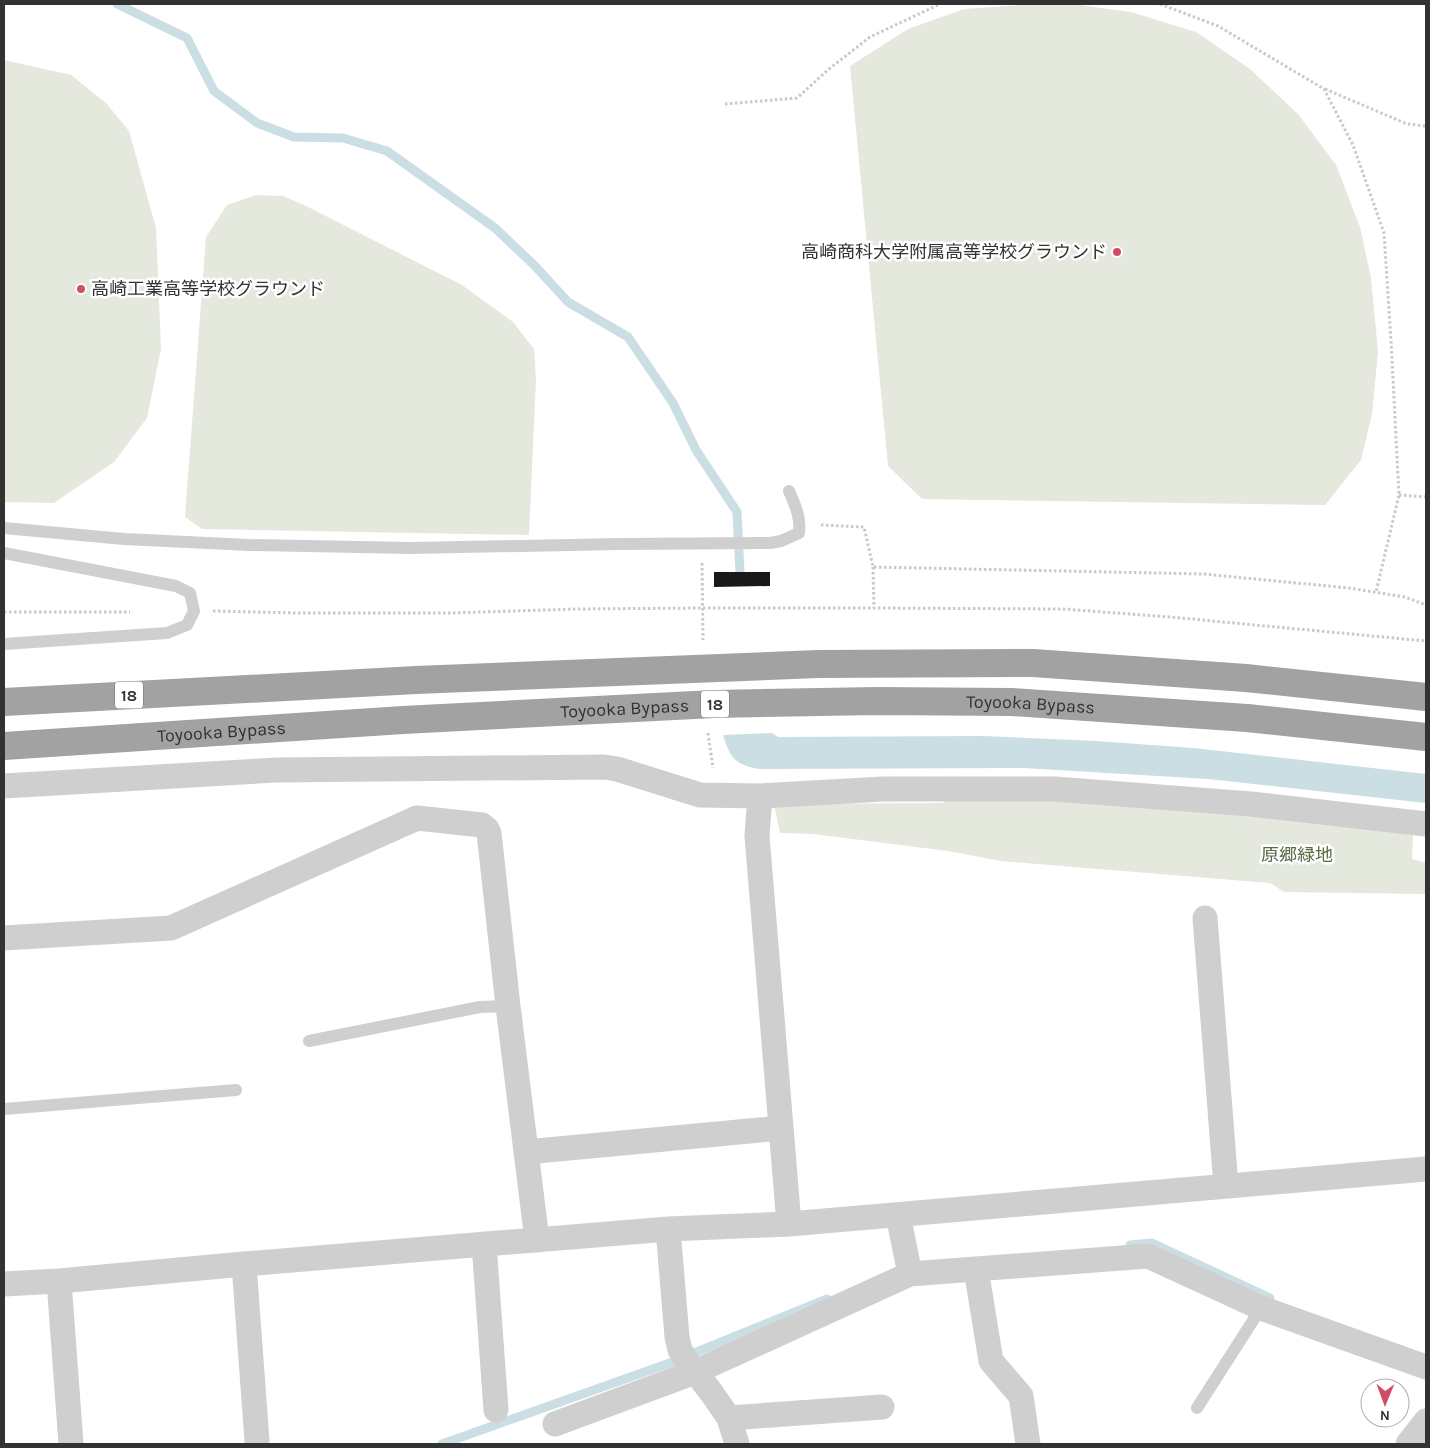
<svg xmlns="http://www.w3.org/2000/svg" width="1430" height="1448" viewBox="0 0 1430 1448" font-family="Karla,'Noto Sans JP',sans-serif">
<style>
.green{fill:#e4e8dd}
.water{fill:#cadee4}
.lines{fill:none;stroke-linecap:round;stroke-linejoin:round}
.stream{stroke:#cadee4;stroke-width:9}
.building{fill:#191919}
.path{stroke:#c9c9c9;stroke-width:3;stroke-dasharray:2.5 2.5;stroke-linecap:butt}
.service{stroke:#cfcfcf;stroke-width:12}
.minor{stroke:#cfcfcf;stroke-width:25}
.trunk{stroke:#a2a2a2;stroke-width:28}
.poi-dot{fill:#d24c66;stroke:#fff;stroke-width:2}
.labels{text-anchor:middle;stroke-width:5;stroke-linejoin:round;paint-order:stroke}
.shield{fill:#fff;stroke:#707070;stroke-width:1}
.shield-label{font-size:16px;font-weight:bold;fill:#323232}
.poi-label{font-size:18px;fill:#323232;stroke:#fff;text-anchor:end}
.street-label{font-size:18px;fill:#323232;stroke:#fff}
.park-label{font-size:18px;fill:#5a6a44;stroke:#fff}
</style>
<rect width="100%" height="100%" fill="#fff"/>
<!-- green -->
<path class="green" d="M1035,4H1072L1131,12L1196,32L1250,69L1298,114L1336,165L1360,227L1371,278L1378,352L1372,414L1361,460L1325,505L922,499L888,466L850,66L908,29L964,9Z
M4,60L71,75L106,103L129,131L156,228L161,349L147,418L114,462L54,503L4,502Z
M256,195L283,196L304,205L462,285L513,322L534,349L536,379L529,535L202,529L185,517L206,237L227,205Z
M947,797L1087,802L1196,808L1413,832L1412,859L1426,863V894L1284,892L1270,883L1001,861L948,851L813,834L780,833L774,804L943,803Z"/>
<!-- water -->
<path class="water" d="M772,733L778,737L984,736L1096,741L1193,748L1426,774V803L1208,779L1024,768L760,769C735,765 730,758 723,735Z"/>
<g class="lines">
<!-- stream -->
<path class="stream" d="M117,4L187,38L214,91L257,123L294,137L343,138L387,151L495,228L535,266L568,302L628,337L673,403L696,450L737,512L740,572
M1130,1245L1152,1243L1270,1298
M442,1444L667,1364L827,1299"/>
</g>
<!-- building -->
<path class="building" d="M714,572H770V586L714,587Z"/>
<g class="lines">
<!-- path -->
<path class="path" d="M1160,4L1218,26L1324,89L1353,145L1384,233L1391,341L1399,495L1376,592
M1325,89L1407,124L1426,126
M725,104L797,98L829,69L870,37L940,4
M1399,495L1426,497
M821,525L864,527L873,567L1203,574L1349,588L1405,597L1426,605
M702,563L703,640
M873,567L874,608
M213,611L297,613H450L576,609L702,608H874L1063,609L1170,617L1426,641
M4,612H130
M708,733L713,768"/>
<!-- service -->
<path class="service" d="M4,528L124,539L249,545L411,548L619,544L770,543L781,541L799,533C801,517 795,505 789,491
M4,553L176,586L190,593L194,611L187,625L167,633L4,644
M309,1041L480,1007L508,1006
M4,1109L236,1090
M1197,1408L1261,1308"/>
<!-- minor -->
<path class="minor" d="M4,786L276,770L604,767L617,769L700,795L760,796L883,789H1055L1251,804L1426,824
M760,796L757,836L789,1224
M1205,918L1226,1186
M4,938L171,928L417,818L482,825L487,829L489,833L508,1006L537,1240
M526,1152L781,1128
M898,1215L910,1274L1148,1256L1261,1308L1426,1367
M668,1229L677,1337L680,1350L688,1363L711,1392L729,1418L737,1444
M484,1244L496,1410
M244,1264L257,1441
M976,1269L991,1361L1021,1396L1028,1444
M59,1281L71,1444
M4,1284L59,1281L244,1264L668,1229L789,1224L1426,1169
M729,1418L882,1407
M555,1424L695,1372L910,1274
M1408,1444L1426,1421"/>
<!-- trunk -->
<g class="trunk">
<path d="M4,702L416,680L818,664L1033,663L1246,678L1426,697"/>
<path id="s1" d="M4,746L403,720L714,704L877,701L1012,702L1247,718L1426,737"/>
</g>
</g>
<!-- markers -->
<g class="poi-dot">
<circle cx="1117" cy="252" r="5"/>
<circle cx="81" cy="289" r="5"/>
</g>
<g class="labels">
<!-- shield labels -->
<g class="shield">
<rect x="115" y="681.5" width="28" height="27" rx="4"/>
<rect x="701" y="690.5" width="28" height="27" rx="4"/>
</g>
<g class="shield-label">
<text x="129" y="701">18</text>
<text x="715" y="710">18</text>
</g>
<!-- poi labels -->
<g class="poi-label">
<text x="1107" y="258">高崎商科大学附属高等学校グラウンド</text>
<text x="91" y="295" text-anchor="start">高崎工業高等学校グラウンド</text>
</g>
<!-- street labels -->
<g class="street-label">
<text dy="6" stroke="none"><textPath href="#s1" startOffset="1028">Toyooka Bypass</textPath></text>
<text dy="6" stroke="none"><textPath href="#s1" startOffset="622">Toyooka Bypass</textPath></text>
<text dy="6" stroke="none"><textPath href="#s1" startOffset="218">Toyooka Bypass</textPath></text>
</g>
<!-- park labels -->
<g class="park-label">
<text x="1297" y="861">原郷緑地</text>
</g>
</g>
<!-- border -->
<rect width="1430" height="1448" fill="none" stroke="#323232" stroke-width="10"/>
<!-- north arrow -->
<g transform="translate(1385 1403) rotate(181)"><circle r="24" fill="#ffffff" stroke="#adadad"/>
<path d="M0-4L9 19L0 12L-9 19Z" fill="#d24c66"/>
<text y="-8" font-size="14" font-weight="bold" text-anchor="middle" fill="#323232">N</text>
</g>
</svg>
